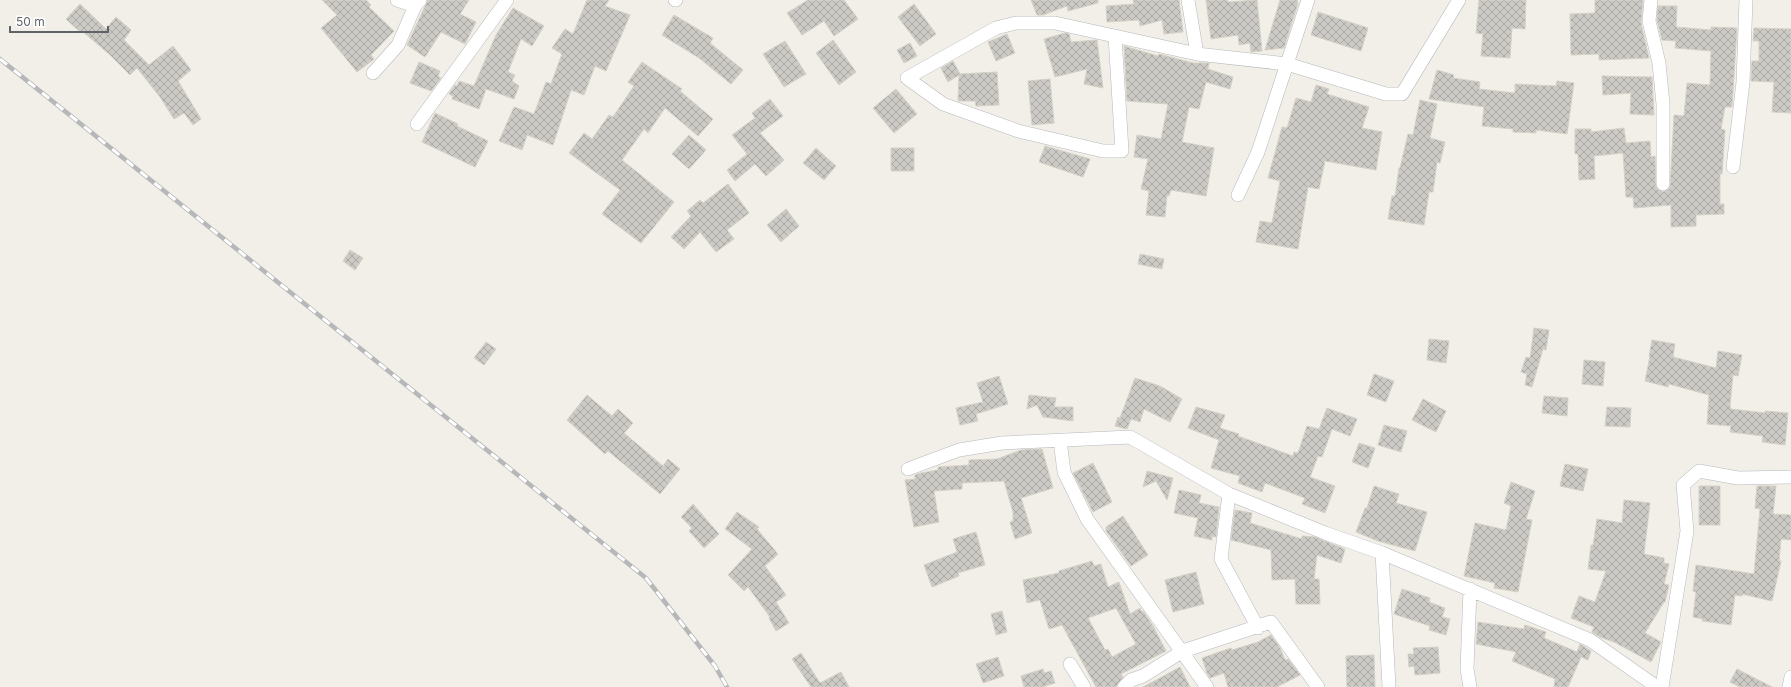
<svg xmlns="http://www.w3.org/2000/svg" width="1791" height="687" viewBox="0 0 1791 687" font-family="Inter,sans-serif">
<style>
.building{fill:url(#building-cross-hatch);stroke:#d6d1c6;fill-rule:evenodd}
.lines{fill:none;stroke-linecap:round;stroke-linejoin:round}
.minor-casing{stroke:#b5b8bc;stroke-width:14}
.minor{stroke:#fff;stroke-width:13}
.rail-casing{stroke:#b6b7b8;stroke-width:4.5}
.rail{stroke:#fff;stroke-width:3;stroke-dasharray:9;stroke-linecap:butt}
</style>
<defs>
<pattern id="building-cross-hatch" width="8" height="8" patternUnits="userSpaceOnUse"><rect width="8" height="8" fill="#cccac5"/><path d="M0 0l8 8M0 8l8-8" fill="none" stroke="#a9a8a4"/></pattern>
</defs>
<rect width="100%" height="100%" fill="#f1efe8"/>
<!-- building -->
<path class="building" d="M322,0H366L371,5L369,7L394,31L371,55L374,59L357,72L321,28L337,15Z
M428,0H469L460,14L476,22L465,44L441,32L425,57L407,45Z
M587,0H609L605,6L630,15L606,71L595,66L584,95L571,90L553,145L527,135L522,150L499,141L514,107L534,114L546,82L551,84L562,54L552,48L565,29L573,34Z
M808,0H844L858,19L834,36L824,21L802,35L787,13Z
M1031,0H1098V3L1068,11L1067,6L1043,15H1037Z
M1133,0H1179L1183,32L1164,34L1162,20L1140,26L1139,20L1107,22L1106,6L1134,4Z
M1206,0H1227L1228,2L1257,0L1262,51L1251,52L1250,43L1239,45L1238,35L1211,39Z
M1280,0H1297L1298,4L1292,22L1284,48L1265,50Z
M1479,0H1526L1525,29L1512,28L1510,58L1481,56L1483,34L1476,33Z
M1595,0H1643L1641,23L1649,58L1599,60V54L1571,55L1570,14L1595,13Z
M80,4L106,29L116,17L131,30L124,40L149,65L173,46L191,70L178,81L201,119L193,125L184,113L174,119L160,97L137,68L130,75L109,54L82,31L80,32L66,19Z
M914,4L936,34L920,46L898,17Z
M1658,6H1677L1676,27L1711,30V27L1737,28L1732,107H1725L1721,129L1725,130L1722,174H1720V204H1724V214L1696,215V226L1671,227V205L1634,208L1633,197H1626L1623,153L1594,156L1595,179L1579,180L1578,154H1575V129H1591V132L1624,128L1626,143L1650,141L1651,157L1655,156L1656,188L1663,192L1670,188L1674,115L1684,116L1687,83L1710,85L1711,51L1675,48L1676,41L1662,40L1657,20Z
M513,8L544,26L532,46L521,39L508,72L515,75L512,81L519,86L514,99L486,89L479,109L452,99L453,96L449,94L455,85L457,86L459,81L474,86L496,35Z
M1318,12L1368,28L1361,51L1311,35Z
M674,15L713,38L710,43L743,70L731,84L699,58L662,35Z
M1754,28L1791,29V113L1772,112L1774,82L1751,81L1752,61H1759V41H1753Z
M1065,33L1069,34L1071,42L1097,40L1103,88L1084,84L1087,69L1055,77L1044,39Z
M1007,34L1015,53L996,61L988,42Z
M833,40L856,72L839,85L816,53Z
M785,41L806,74L784,87L763,54Z
M910,43L917,56L904,63L897,50Z
M1124,46L1158,56L1159,54L1193,63H1209L1208,69L1233,77L1230,89L1206,82L1199,109L1189,107L1182,142L1214,148L1206,196L1171,190L1169,196L1167,195L1165,217L1146,215L1149,191L1141,189L1148,159L1134,157L1137,135L1161,139L1168,104L1127,101Z
M953,61L960,74L997,72L999,105L976,106L975,101H958L959,75L948,82L941,68Z
M419,62L440,71L438,76L441,78L431,91L410,83Z
M642,62L682,89L680,91L713,119L698,136L665,108L648,133L644,129L622,160L674,202L641,243L602,214L620,190L569,153L584,133L592,139L609,115L613,117L634,86L628,82Z
M1437,70L1454,75L1453,78L1480,82L1479,89L1515,93V84L1556,86L1557,81L1574,83L1567,134L1536,130V133L1513,132V129L1482,126L1484,107L1429,99Z
M1602,76L1652,77L1654,115L1630,114L1631,93L1603,95Z
M1050,79L1054,123L1032,125L1028,81Z
M1316,85L1329,89L1327,94L1369,107L1362,128L1382,132L1376,170L1325,161L1319,189L1308,187L1298,249L1256,242L1260,221L1272,223L1280,181L1268,178L1282,127L1287,128L1296,98L1311,102Z
M896,89L917,114L894,133L873,108Z
M770,99L783,116L760,133L784,160L766,176L755,164L735,181L727,170L747,154L732,135L755,118L752,113Z
M1420,100L1437,104L1430,138L1445,142L1440,163L1437,162L1433,192H1429L1424,225L1388,219L1392,196H1395L1399,168H1400L1408,134L1413,135Z
M435,113L458,124L457,126L488,141L475,167L422,142Z
M689,135L706,150L689,169L672,154Z
M1045,146L1090,159L1083,177L1039,162Z
M816,148L836,166L824,180L803,163Z
M891,148H914V171H891Z
M728,184L749,213L727,230L734,239L716,252L700,232L684,249L671,237L691,216L687,211L700,200L703,203Z
M786,209L799,226L781,242L767,225Z
M350,250L363,258L355,270L343,261Z
M1140,254L1164,259L1162,269L1138,264Z
M1534,328L1549,330L1546,350L1543,349L1532,387L1525,385L1527,374L1521,372L1526,357L1530,358Z
M1429,339L1449,341L1446,363L1427,360Z
M1652,340L1675,344L1673,357L1716,368L1718,351L1742,355L1738,376L1733,375L1730,406L1731,409L1765,413V411L1788,413L1785,445L1762,442L1763,436L1730,432L1731,426L1707,424L1709,395L1669,384L1668,387L1645,381L1650,356H1649Z
M486,342L496,349L484,365L474,358Z
M1584,360L1605,362L1603,386L1582,384Z
M1374,374L1394,381L1386,402L1367,395Z
M999,376L1008,404L976,414L978,421L960,425L956,408L983,402L977,383Z
M1135,378L1160,386L1182,399L1170,422L1144,409L1140,422L1131,419L1127,429L1115,426L1118,417L1120,418Z
M587,395L612,416L618,409L633,423L624,433L663,466L668,459L680,469L660,494L608,451L605,454L567,420Z
M1029,395L1056,398L1054,407H1073V421L1043,417L1037,405L1027,409Z
M1544,396L1568,398L1567,416L1542,413Z
M1423,399L1446,411L1436,432L1412,420Z
M1196,407L1225,415L1220,428L1239,434L1238,436L1293,456L1294,452L1298,453L1307,426L1319,429L1327,408L1357,419L1350,436L1332,429L1322,457L1318,456L1310,477L1335,486L1325,513L1302,504L1305,498L1265,483L1262,492L1238,483L1240,476L1211,468L1219,440L1188,428Z
M1607,407L1631,408L1630,427L1605,426Z
M1384,425L1407,431L1401,452L1378,445Z
M1359,443L1375,448L1368,468L1352,462Z
M1042,449L1053,488L1021,498L1032,533L1015,539L1010,522L1013,521V512L1004,481L962,483V489L934,491L939,522L914,527L905,480L915,479V475L921,473L938,470V467L969,465V460L997,459L1021,450Z
M1093,463L1112,502L1093,512L1073,473Z
M1565,464L1588,469L1583,491L1560,486Z
M1147,471L1173,478L1167,500L1156,481L1143,487Z
M1511,482L1535,491L1526,519L1532,520L1518,592L1494,588L1495,583L1464,576L1475,523L1506,530L1511,506L1504,503Z
M1374,486L1399,494L1396,503L1427,512L1415,551L1378,541L1356,532L1365,508H1367Z
M1699,486H1720V525H1699Z
M1757,486H1776L1773,514L1791,515V540L1781,539L1779,561H1781L1772,601L1742,594V596L1735,595L1731,625L1702,621L1703,619L1693,617L1696,592L1693,591L1696,565L1754,574L1760,509L1755,508Z
M1179,490L1201,495L1199,503L1219,507L1216,537L1212,536V540L1194,536L1198,518L1174,513Z
M1624,500L1650,503L1644,554L1664,558V563L1669,564L1664,584L1669,585L1665,602H1664L1645,633L1661,642L1651,662L1614,642L1600,637L1592,632L1594,627L1571,618L1579,596L1595,602L1606,571L1588,569L1591,545H1593L1597,519L1622,523Z
M693,504L719,534L704,548L689,531L692,528L681,517Z
M1235,510L1252,513L1250,523L1302,539V536L1315,537L1345,549L1341,563L1317,555L1314,579H1319L1320,604H1296L1295,579L1272,580L1271,550L1231,540Z
M737,512L759,527L757,529L778,554L765,566L786,595L776,602L789,623L776,631L769,618L770,617L748,587L744,591L728,575L752,549L725,529Z
M1123,516L1148,555L1131,566L1106,531V527Z
M976,532L985,565L958,573L959,576L932,587L924,565L957,552L953,539Z
M1092,561L1094,566L1101,564L1108,587L1119,582L1130,614L1140,608L1142,612L1143,611L1153,626L1166,651L1121,674L1123,677L1116,687H1096L1062,625L1049,629L1040,600L1027,603L1023,580L1059,573V571ZM1116,608L1136,644L1112,657L1108,649L1105,650L1088,618Z
M1196,572L1204,604L1173,612L1165,580Z
M1402,589L1430,598L1429,602L1445,608L1442,617L1450,619L1446,635L1429,630L1430,626L1394,614Z
M1002,611L1007,632L996,635L991,614Z
M1478,622L1524,629L1525,625L1546,632L1544,638L1577,652L1580,644L1591,651L1588,660L1581,657L1568,687H1554L1555,679L1512,661L1516,652L1476,644Z
M1271,635L1280,648L1285,660L1288,659L1300,675L1277,687H1228L1224,673L1210,678L1207,673L1202,658L1231,648L1232,650L1258,642Z
M1438,647L1440,673L1415,675L1414,666L1409,667L1408,654H1414L1413,648Z
M801,653L820,683L841,672L849,687H811L792,659Z
M1374,655L1375,687H1347L1346,656Z
M998,657L1004,676L983,683L976,664Z
M1180,667L1190,687H1143L1160,678Z
M1043,669L1044,673L1051,671L1055,683L1042,687H1024L1021,676Z
M1737,669L1772,687H1740L1730,682Z"/>
<g class="lines">
<defs>
<path id="minor" d="M397,0L415,6
M675,0H676
M1188,0L1197,54
M1651,0L1649,21L1659,63L1663,104V184
M1115,36L1122,151H1103L1018,131L943,104L907,78L996,28L1016,23H1055L1197,54L1287,64L1386,94H1402L1459,0
M373,73L398,45L415,6L420,0
M417,124L507,0
M1733,167L1743,82L1746,0
M1238,195L1258,152L1308,0
M1060,440L1064,472L1087,519L1207,687
M908,469L959,450L1002,443L1130,437L1229,494L1325,533L1382,553L1590,640L1657,687
M1229,494L1221,559L1258,628
M1382,553L1389,687
M1070,664L1084,687
M1124,687L1131,680L1143,676L1183,651L1271,622L1318,687
M1470,687L1467,669L1470,589
M1662,687L1687,531L1683,485L1699,471L1738,478L1791,477
M1789,687L1791,677"/>
</defs>
<!-- minor casing -->
<use href="#minor" class="minor-casing"/>
<!-- minor -->
<use href="#minor" class="minor"/>
<defs>
<path id="rail" d="M0,59L646,578L715,666L727,687"/>
</defs>
<!-- rail casing -->
<use href="#rail" class="rail-casing"/>
<!-- rail -->
<use href="#rail" class="rail"/>
</g>
<!-- scale -->
<path d="M10 26v6h98v-6" fill="none" stroke="#5f6368" stroke-width="2"/>
<text x="16" y="26" font-size="12" fill="#5f6368" stroke="#ffffff" stroke-width="3" paint-order="stroke">50 m</text>
</svg>
